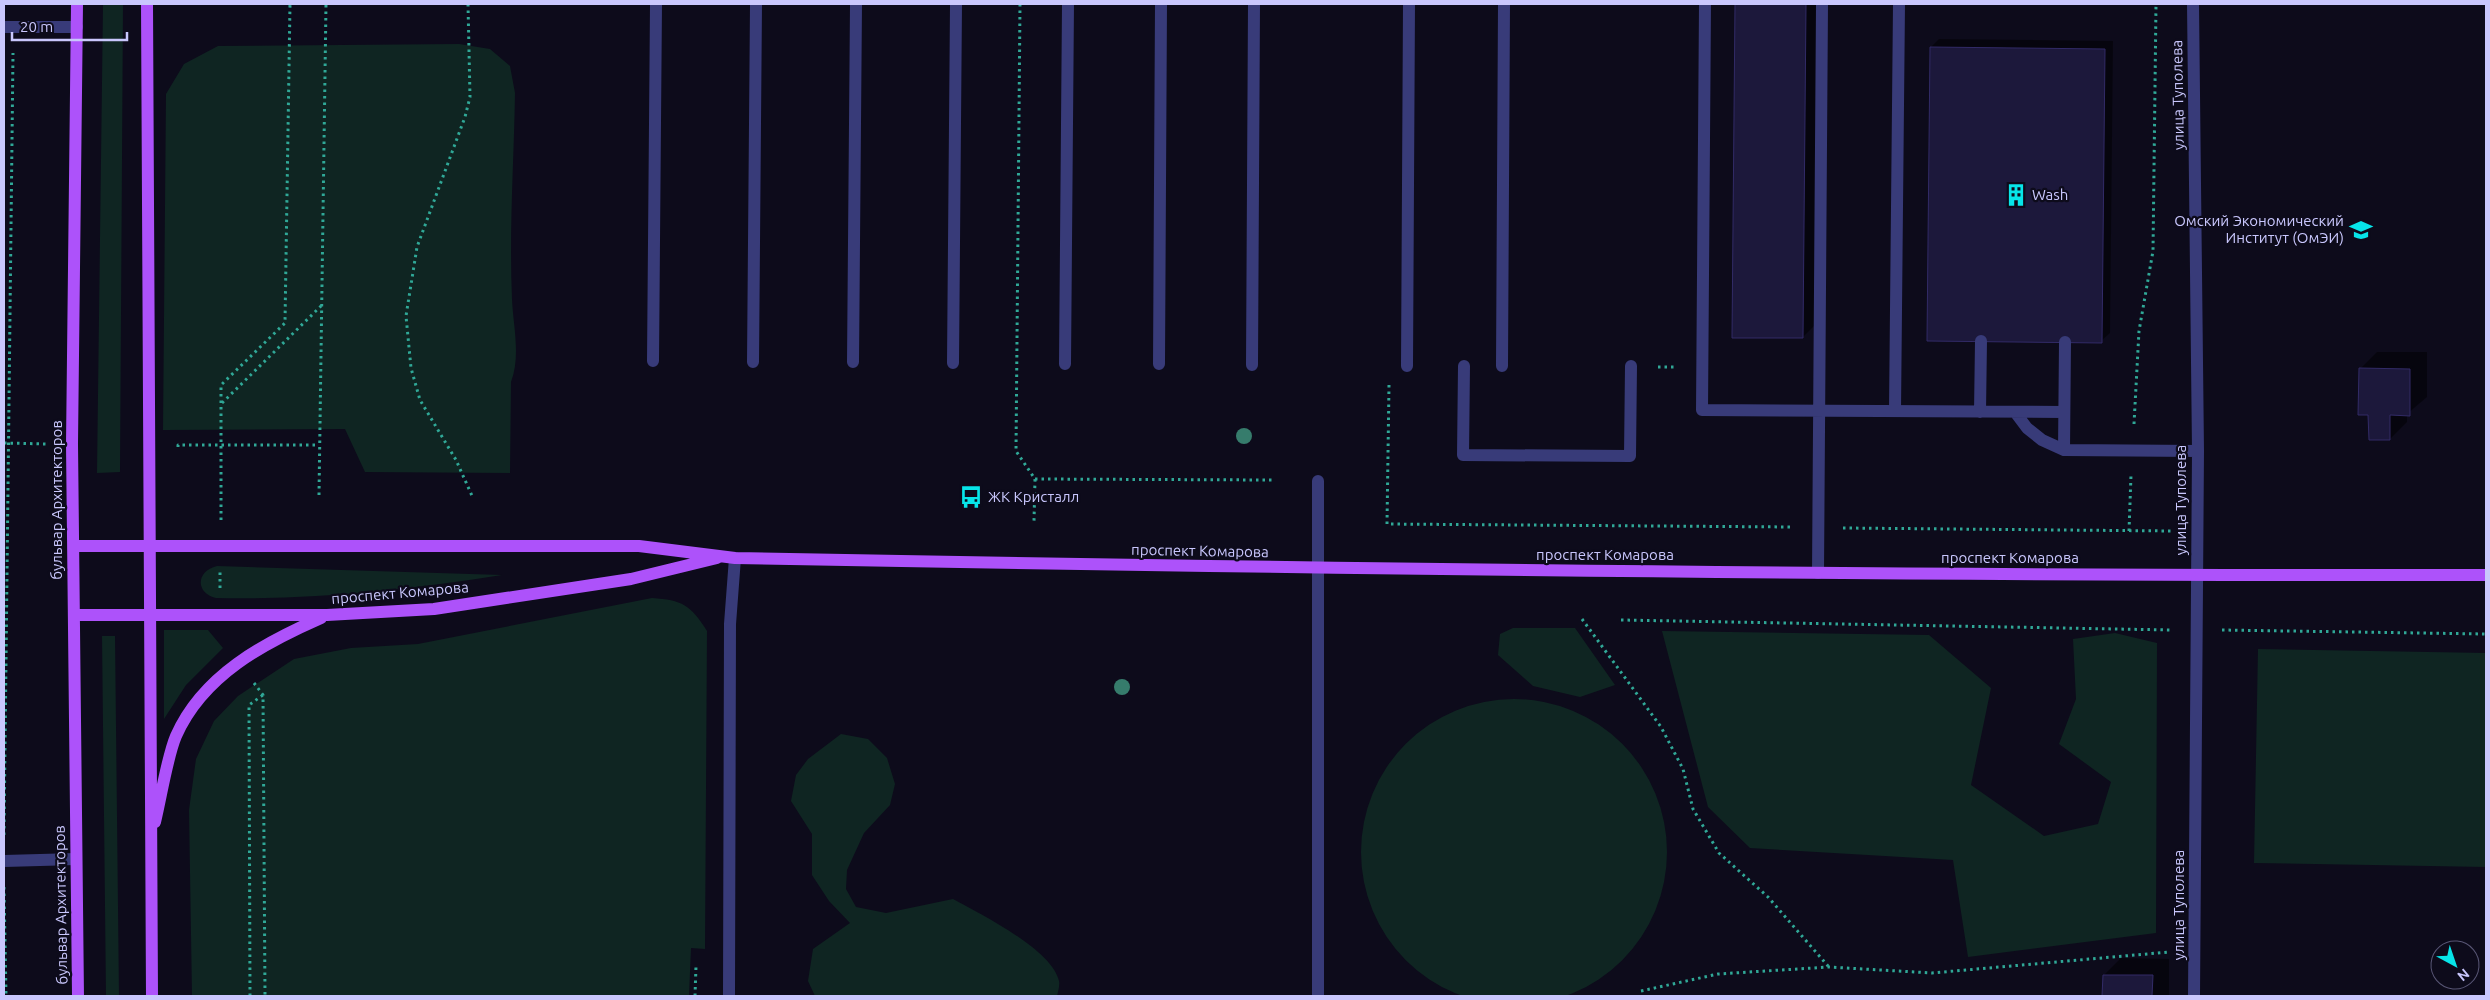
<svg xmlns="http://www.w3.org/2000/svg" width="2490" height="1000" viewBox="0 0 2490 1000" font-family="Ubuntu,sans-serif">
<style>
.green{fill:#0f2522}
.shadow{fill:#0007}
.building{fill:#1c183b;stroke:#322b67}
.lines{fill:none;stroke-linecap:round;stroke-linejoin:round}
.path{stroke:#30a897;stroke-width:3;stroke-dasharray:2.5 4;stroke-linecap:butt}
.minor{stroke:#383b79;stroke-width:12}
.major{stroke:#ad52fa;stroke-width:12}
.tree{fill:#367c6c}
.labels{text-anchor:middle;stroke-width:4.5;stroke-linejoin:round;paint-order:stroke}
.street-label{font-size:15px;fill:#c9c7fd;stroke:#0d0b1b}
.poi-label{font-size:15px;fill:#c9c7fd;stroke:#0d0b1b;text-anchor:start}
</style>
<rect width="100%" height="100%" fill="#0d0b1b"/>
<!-- green -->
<path class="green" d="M103,4H123L120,472L97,473Z
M459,44L490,49L510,66L515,93C514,161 509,230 512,299C513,325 521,356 511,382L510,473L365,472L345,429L163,430L166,94L184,64L218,46Z
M217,566L502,575C407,590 312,600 216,598C195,593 196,571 217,566Z
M652,598C682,600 691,605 707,631L705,949L691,948L689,996H192L189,810L196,759L214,721L238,696L294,659L351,648L418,644Z
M1513,628H1575L1615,685L1580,697L1533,686L1498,655L1500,634Z
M164,630H208L223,648L186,685L164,719Z
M1662,631L1929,635L1991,688L1971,785L2044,836L2098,824L2111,782L2059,744L2076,699L2073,639L2115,633L2157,643L2156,933L1968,957L1953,860L1750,848L1708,807Z
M102,636H115L119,996H106Z
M2258,649L2486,653V867L2254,863Z
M1361 852a153 153 0 1 1 306 0a153 153 0 1 1-306 0Z
M841,734L868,739L887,758L895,784L890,805L864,833L847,870L846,889L856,907L886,913L953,899C980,914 1052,949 1059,981C1060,985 1058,992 1057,996H815L808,981L813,949L850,923L829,901L812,875V834L791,801L796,775L808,759Z"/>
<!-- shadow -->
<path class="shadow" d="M1737,4H1823L1820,320L1803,337H1734Z
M1939,39L2113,41L2110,333L2101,341L1931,47Z
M2377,352H2427V397L2407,414V422L2390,439L2370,414L2360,369Z
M2121,958L2169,959V996H2103L2104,975Z"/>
<!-- building -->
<path class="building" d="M1735,4H1806L1803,338H1732Z
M1930,47L2105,49L2102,343L1927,341Z
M2359,368L2410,369V416L2390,415V440H2369L2368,415H2358Z
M2103,975H2153L2152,996H2102Z"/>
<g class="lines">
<!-- path -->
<path class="path" d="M468,4L470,97L465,117L417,247L406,316L411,368L420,400L456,460L473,498
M1020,4L1016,451L1035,479L1034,521
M1658,367H1677
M1389,385L1387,524L1792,527
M222,403L321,306
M2134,424L2139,331L2153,251L2156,4
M4,443L46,444
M178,447V445H319
M1035,479L1272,480
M319,495L326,4
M221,520V385L285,323L290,4
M1843,528L2172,531
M2129,531L2131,475
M220,588V572
M1582,619L1661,727L1683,769L1693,809L1719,853L1768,897L1828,966
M1621,620L2171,630
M2222,630L2486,634
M254,683L263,695L265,996
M4,835L13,53
M4,887L6,996
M1641,991L1718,974L1829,967L1932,973L2169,952
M250,996L249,705L263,695
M695,996L696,966"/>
<!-- minor -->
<path class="minor" d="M1705,4L1702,410L2064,412
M2193,4L2198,451L2194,996
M4,27H77
M653,361L656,4
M753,362L756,4
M853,362L856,4
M953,363L956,4
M1065,364L1068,4
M1159,364L1161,4
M1252,365L1254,4
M1407,366L1409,4
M1464,366L1463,455L1630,456L1631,366
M1502,366L1504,4
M1895,411L1899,4
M1980,412L1981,341
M2015,412L2027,428L2042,440L2064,450L2198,451
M2064,450L2065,342
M1318,481V996
M1818,573L1822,4
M4,861L76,859
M729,996L730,624L735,558"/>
<!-- major -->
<path class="major" d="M77,4L72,444L78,996
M147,4L152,996
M74,546H639L735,558C1319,569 1902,576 2486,575
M74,615H327L434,609L631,579L717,558
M155,822C161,798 167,757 176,736C203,675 264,643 321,618"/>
</g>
<!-- trees -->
<g class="tree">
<circle cx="1244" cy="436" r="8"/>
<circle cx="1122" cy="687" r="8"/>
</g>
<!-- icons -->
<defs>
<symbol id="building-bare" viewBox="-9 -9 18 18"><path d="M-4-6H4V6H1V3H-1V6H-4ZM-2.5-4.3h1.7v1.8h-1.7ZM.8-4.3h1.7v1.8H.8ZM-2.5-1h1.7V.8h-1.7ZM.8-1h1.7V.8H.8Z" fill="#07e5e9" stroke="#0d0b1b" stroke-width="2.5" paint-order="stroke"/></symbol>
<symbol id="university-bare" viewBox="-9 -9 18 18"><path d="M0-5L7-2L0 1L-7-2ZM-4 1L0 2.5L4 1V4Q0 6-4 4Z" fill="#07e5e9" stroke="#0d0b1b" stroke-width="2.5" paint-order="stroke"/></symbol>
<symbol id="bus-bare" viewBox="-9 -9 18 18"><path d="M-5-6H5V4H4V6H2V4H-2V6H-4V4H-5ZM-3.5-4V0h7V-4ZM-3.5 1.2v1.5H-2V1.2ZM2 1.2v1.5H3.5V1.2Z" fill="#07e5e9" stroke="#0d0b1b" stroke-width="2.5" paint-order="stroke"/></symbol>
</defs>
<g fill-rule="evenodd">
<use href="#building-bare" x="2000" y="179" width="32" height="32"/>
<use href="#university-bare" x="2345" y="214" width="32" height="32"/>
<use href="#bus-bare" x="955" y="481" width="32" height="32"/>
</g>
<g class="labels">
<!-- street labels -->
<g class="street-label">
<text transform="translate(2178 95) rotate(-91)" y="5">улица Туполева</text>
<text transform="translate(57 500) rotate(-90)" y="5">бульвар Архитекторов</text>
<text transform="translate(2181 500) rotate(-90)" y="5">улица Туполева</text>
<text transform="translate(1200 551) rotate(1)" y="5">проспект Комарова</text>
<text x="1605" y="560">проспект Комарова</text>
<text x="2010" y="563">проспект Комарова</text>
<text transform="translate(400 593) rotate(-5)" y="5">проспект Комарова</text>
<text transform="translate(61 905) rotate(-91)" y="5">бульвар Архитекторов</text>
<text transform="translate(2179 905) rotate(-90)" y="5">улица Туполева</text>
</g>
<!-- poi labels -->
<g class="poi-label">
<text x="2032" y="200">Wash</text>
<text x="2344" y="226" text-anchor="end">Омский Экономический<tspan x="2344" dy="17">Институт (ОмЭИ)</tspan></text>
<text x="988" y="502">ЖК Кристалл</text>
</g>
</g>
<!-- border -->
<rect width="2490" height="1000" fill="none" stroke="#c9c7fd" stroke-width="10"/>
<!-- north arrow -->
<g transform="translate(2455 965) rotate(140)"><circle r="24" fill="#0d0b1b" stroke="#585675"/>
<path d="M0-4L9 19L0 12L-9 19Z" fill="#07e5e9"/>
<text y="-8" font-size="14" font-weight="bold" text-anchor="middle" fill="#c9c7fd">N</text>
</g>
<!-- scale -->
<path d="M12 32v8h115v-8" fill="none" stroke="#c9c7fd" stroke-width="2.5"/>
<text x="20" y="32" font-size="15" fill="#c9c7fd" stroke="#0d0b1b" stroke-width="4" paint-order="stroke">20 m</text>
</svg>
